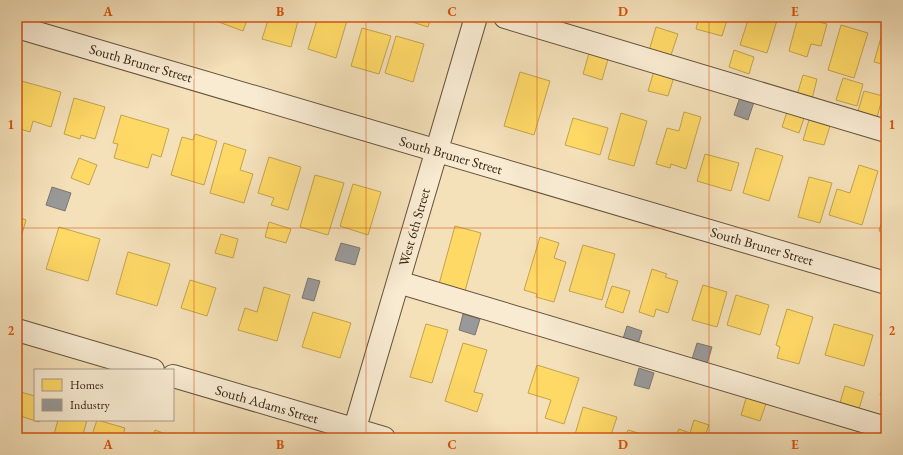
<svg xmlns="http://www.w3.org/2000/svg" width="903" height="455" viewBox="0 0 903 455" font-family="'EB Garamond',serif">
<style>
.homes{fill:#ffd966;stroke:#c3a34d}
.industry{fill:#999;stroke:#7c7671}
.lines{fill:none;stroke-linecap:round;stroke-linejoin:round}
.minor-casing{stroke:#66533d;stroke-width:24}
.minor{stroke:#f8ebd2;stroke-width:22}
.grid{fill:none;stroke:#d6540d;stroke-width:1;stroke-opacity:0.55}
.labels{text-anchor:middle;stroke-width:4;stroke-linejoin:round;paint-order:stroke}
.street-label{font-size:14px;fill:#372414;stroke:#f8ebd2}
.neatline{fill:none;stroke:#d6540d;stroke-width:1.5}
.grid-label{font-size:13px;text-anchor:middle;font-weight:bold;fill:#d6540d}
</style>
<rect width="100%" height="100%" fill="#f4e0b9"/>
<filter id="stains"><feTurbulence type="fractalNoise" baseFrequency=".005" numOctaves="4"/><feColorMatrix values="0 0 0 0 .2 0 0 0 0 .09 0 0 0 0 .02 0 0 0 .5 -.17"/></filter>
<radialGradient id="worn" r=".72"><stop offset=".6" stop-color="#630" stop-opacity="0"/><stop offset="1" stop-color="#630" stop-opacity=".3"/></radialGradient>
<!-- homes -->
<path class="homes" d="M218,17H248L243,31L216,21Z
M269,17H299L291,47L262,39Z
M318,17H348L336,58L308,49Z
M404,17H431L428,27L403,19Z
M699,17H728L722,36L696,29Z
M749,17H778L767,53L740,45Z
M798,17L827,24L821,46L811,44L807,57L789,51Z
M841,25L868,33L854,78L828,70Z
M656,27L678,34L670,58L649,51Z
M362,28L391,36L379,74L351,66Z
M882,34L886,35V65L874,62Z
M396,36L424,44L413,82L385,73Z
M734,50L754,57L749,74L729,67Z
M589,53L608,59L602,80L583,74Z
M654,71L674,77L668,96L648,91Z
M520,72L550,81L534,135L504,126Z
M803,75L817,79L812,99L797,95Z
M843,78L863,84L857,106L836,100Z
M18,80L61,92L51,127L33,121L30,132L17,128Z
M864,91L883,96L877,117L858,111Z
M74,98L105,107L95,139L81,135L80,139L64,134Z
M788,109L805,115L799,133L782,127Z
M684,112L701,117L686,169L671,164L670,168L656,164L667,128L679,131Z
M621,113L647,121L634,166L608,159Z
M121,115L169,129L161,157L152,154L148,168L114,158L118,144L113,143Z
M573,118L608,128L600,155L565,145Z
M809,120L830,126L824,145L803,140Z
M195,134L217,141L204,185L171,175L182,137L193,140Z
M224,143L246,150L240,170L253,174L244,203L210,193Z
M756,148L783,156L769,201L743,193Z
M705,154L739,163L731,191L697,181Z
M269,157L301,167L288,210L271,205L274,198L258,193Z
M79,158L97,165L89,185L71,178Z
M859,165L878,171L862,225L829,215L837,189L850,193Z
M315,175L344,183L328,235L300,227Z
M809,177L832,183L820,223L798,217Z
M353,184L381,192L368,235L340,226Z
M886,206V233L879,231Z
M17,217L26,220L17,251Z
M269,222L291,229L286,243L265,237Z
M455,226L481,233L465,291L439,284Z
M59,227L100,239L88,281L46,269Z
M221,234L238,239L233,258L215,253Z
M540,237L559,243L554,258L566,262L554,302L536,297L537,294L524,290Z
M583,245L615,254L602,300L569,291Z
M128,252L170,264L157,306L116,294Z
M652,269L667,274L665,277L678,281L668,313L656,309L654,317L639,312Z
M190,280L216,288L207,316L181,308Z
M703,285L727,292L717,327L692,320Z
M612,286L630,291L623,313L605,307Z
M264,287L290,295L277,341L238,330L245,308L257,312Z
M736,295L769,305L760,335L727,325Z
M787,309L813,317L799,364L777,358L780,347L776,345Z
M313,312L351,323L340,358L302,347Z
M426,324L448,330L432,383L410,377Z
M834,324L873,335L864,366L825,355Z
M463,343L487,350L474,392L483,394L477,412L445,401Z
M537,365L579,378L564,424L545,418L551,400L528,393Z
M886,375V397L880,395Z
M845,386L864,392L858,412L839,406Z
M17,391L35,396V420H40L39,422L17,415Z
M747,395L767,401L760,421L741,415Z
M583,407L617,417L610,438H574Z
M58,420H87L82,438H53Z
M97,420L125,428L122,438H91Z
M694,420L709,425L706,433L719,438H675L679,429L690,433Z
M155,430L176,438H153Z
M628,430L656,438H625Z"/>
<!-- industry -->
<path class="industry" d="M740,97L754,102L748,120L734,115Z
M52,187L71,193L65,211L46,205Z
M341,243L360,248L355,265L335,260Z
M308,278L320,281L314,301L302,298Z
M463,314L480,319L475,335L459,330Z
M627,326L642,331L637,347L622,342Z
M697,343L712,347L707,364L692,359Z
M639,368L654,373L649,389L634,385Z"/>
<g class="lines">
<defs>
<path id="minor" d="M505,17L886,131
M17,27L886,283
M398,282L886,428
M17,330L153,370
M173,376L384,438
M352,438L476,17"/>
</defs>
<!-- minor casing -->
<use href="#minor" class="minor-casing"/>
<!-- minor -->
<use href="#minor" class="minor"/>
</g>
<!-- grid -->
<path class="grid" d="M194,17V438M366,17V438M537,17V438M709,17V438M17,228H886"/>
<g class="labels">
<!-- street labels -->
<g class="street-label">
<text transform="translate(141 63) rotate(16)" y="5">South Bruner Street</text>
<text transform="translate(451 155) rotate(16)" y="5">South Bruner Street</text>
<text transform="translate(414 227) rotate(-74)" y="5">West 6th Street</text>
<text transform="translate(762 246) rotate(16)" y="5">South Bruner Street</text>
<text transform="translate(267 404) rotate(16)" y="5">South Adams Street</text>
</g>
</g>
<!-- margin -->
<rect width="903" height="455" fill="none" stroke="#f4e0b9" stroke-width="44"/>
<!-- legend -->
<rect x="34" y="369" width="140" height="52" fill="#f8ebd2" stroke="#ab9b86"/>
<rect x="42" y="379" width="20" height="12" fill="#ffd966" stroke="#ab9b86"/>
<text x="70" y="389" font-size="12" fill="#372414">Homes</text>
<rect x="42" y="399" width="20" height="12" fill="#999999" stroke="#ab9b86"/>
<text x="70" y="409" font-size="12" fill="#372414">Industry</text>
<rect x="22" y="22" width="859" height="411" class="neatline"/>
<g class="grid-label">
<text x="108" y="16">A</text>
<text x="280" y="16">B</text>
<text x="452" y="16">C</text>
<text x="623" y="16">D</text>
<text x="795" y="16">E</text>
<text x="11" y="129">1</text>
<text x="892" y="129">1</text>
<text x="11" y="335">2</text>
<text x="892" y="335">2</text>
<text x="108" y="449">A</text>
<text x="280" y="449">B</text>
<text x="452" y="449">C</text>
<text x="623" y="449">D</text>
<text x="795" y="449">E</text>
</g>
<rect width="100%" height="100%" filter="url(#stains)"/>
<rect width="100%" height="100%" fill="url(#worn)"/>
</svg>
